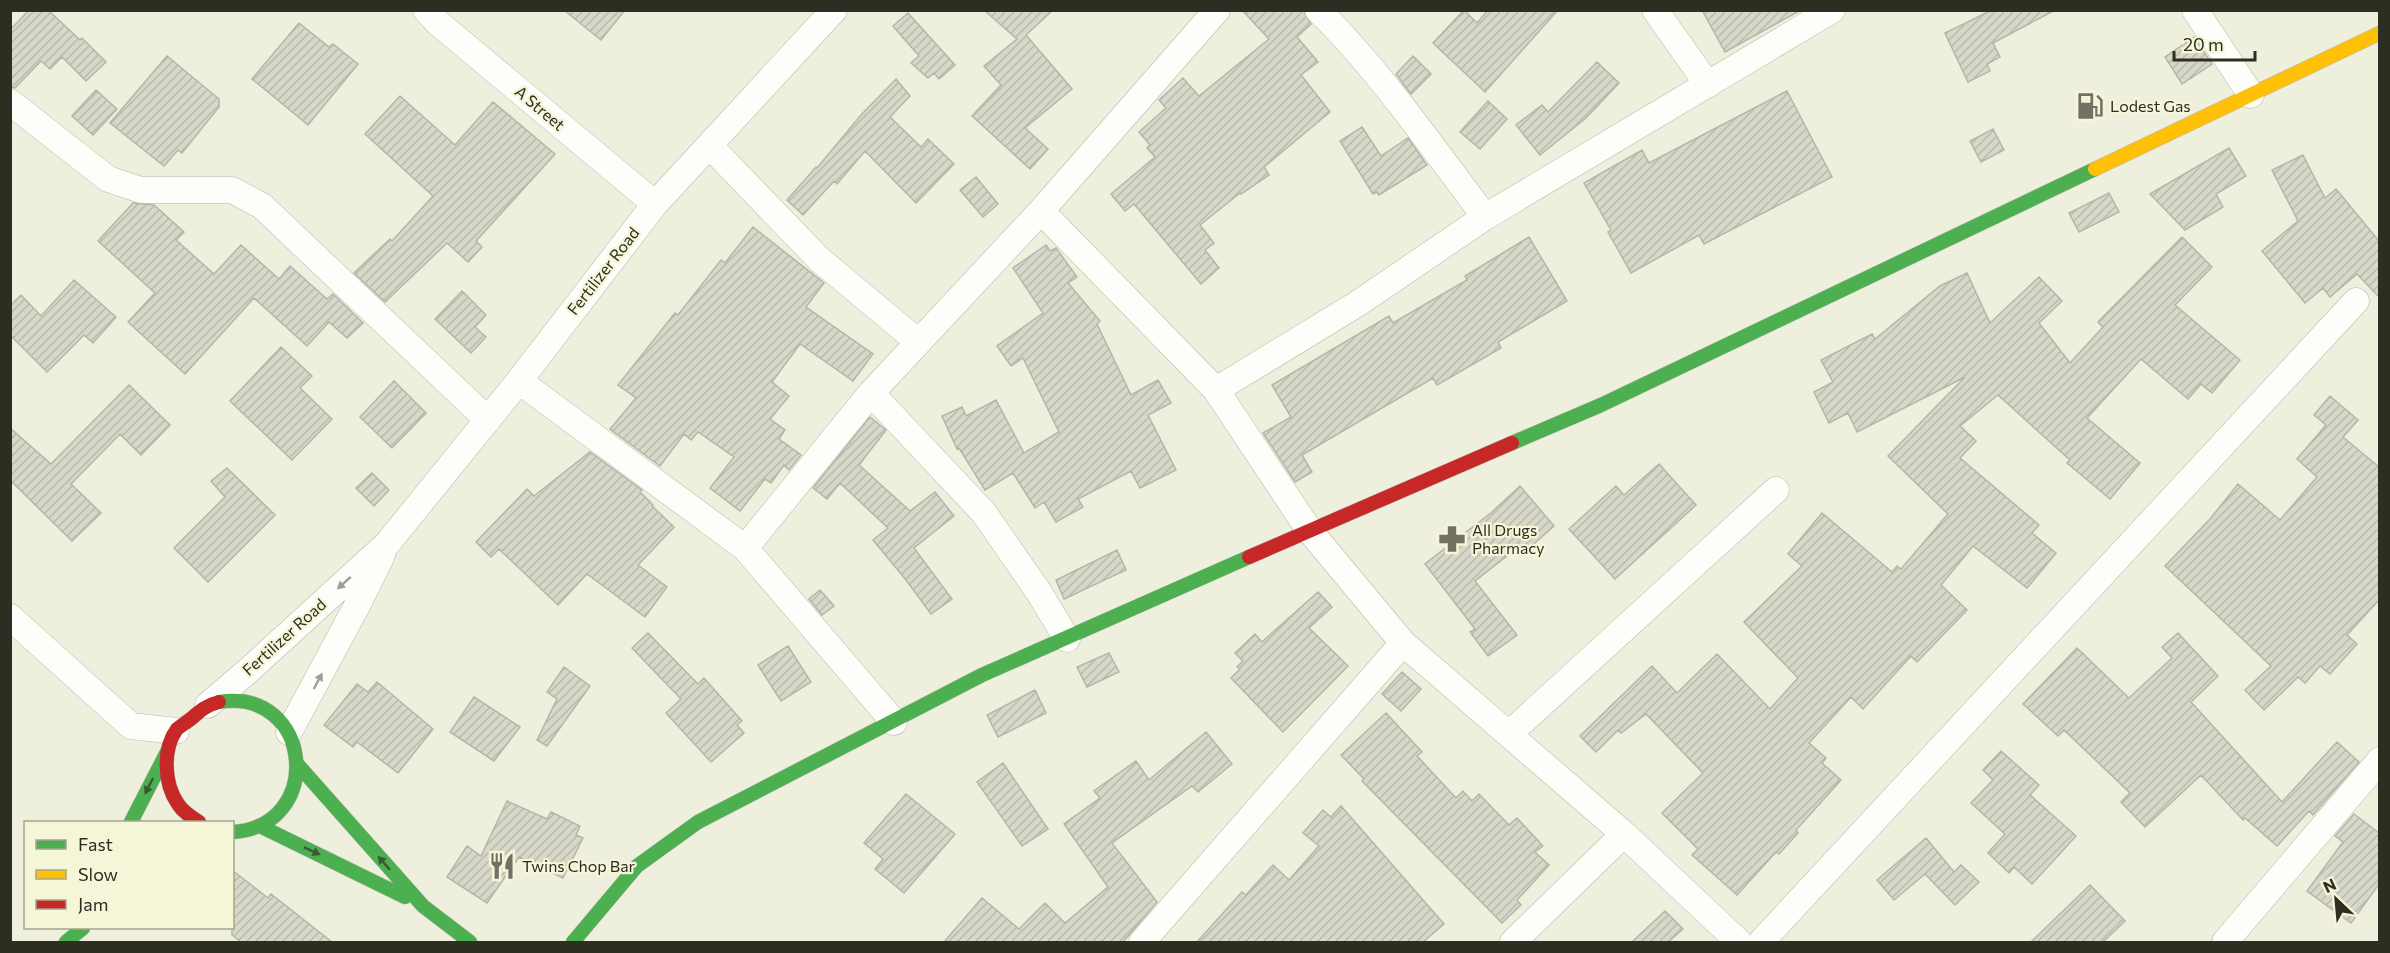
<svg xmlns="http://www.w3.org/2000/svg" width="2390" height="953" viewBox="0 0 2390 953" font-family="Commissioner,sans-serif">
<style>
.building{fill:url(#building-hatch);stroke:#b5b5a8;stroke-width:1.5}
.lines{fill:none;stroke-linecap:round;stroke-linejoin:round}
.street-casing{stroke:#b8b8ab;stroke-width:27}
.fast-casing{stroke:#b8b8ab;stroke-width:15}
.slow-casing{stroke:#b8b8ab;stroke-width:15}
.jam-casing{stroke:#b8b8ab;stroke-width:15}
.street{stroke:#fdfdfa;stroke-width:26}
.fast{stroke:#4caf50;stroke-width:14}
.slow{stroke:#ffc107;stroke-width:14}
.jam{stroke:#c62828;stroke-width:14}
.oneway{fill:#9f9f99}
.oneway2{fill:#385a32}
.labels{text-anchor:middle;stroke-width:4.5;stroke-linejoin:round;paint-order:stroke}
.poi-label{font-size:16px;fill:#2d2d22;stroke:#f5f5d8;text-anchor:start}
.street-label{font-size:16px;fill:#2d2d22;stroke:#f5f5d8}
</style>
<defs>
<pattern id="building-hatch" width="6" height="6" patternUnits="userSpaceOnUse" patternTransform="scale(1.5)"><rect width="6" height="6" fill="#d8d8ca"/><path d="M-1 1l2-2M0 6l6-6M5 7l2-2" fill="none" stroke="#babaad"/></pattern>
</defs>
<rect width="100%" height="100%" fill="#efefde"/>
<!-- building -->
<path class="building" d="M29,10H48L80,40L82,38L106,62L86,81L62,57L50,69L41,61L15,88L10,87V30Z
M564,10H625L601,40Z
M984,10H1053L1026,35L1072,89L1025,128L1048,149L1030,169L972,116L1001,85L984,66L1017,39Z
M1242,10H1303L1311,24L1297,37L1318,62L1301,75L1330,112L1264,167L1269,175L1241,194L1240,193L1200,225L1214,243L1205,250L1219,268L1201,284L1134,204L1125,211L1111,194L1155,157L1147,148L1150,145L1139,132L1166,108L1159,100L1183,78L1199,96L1269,39Z
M1464,10L1477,23L1488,10H1558L1485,92L1433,43Z
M1702,10H1801L1725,52Z
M1992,10H2055L1993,43L2000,57L1987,64L1990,71L1968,82L1945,33Z
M908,13L955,65L939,79L934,73L928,78L911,63L919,56L893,26Z
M299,23L329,47L333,44L358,64L308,125L252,79Z
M2194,37L2212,64L2182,84L2165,57Z
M167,56L219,99V107L182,153L178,150L164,166L110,123Z
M1413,56L1431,74L1411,94L1396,74Z
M1597,62L1619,83L1586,118L1540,155L1516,125L1542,105L1548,112Z
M896,79L910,96L890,117L921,147L928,139L954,164L916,203L865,151L837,184L834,181L803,215L787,200L816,167L817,168L861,115Z
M96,90L117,109L93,135L72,116Z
M1787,91L1832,177L1704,244L1699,235L1631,273L1608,232L1611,230L1584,183L1642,150L1649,163Z
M400,96L455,145L493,102L555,154L476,241L482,247L468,262L447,243L385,302L354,273L390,239L392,241L433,196L365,134Z
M1488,101L1507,119L1480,149L1460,132Z
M1362,127L1381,156L1408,138L1427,165L1379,195L1377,192L1373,194L1340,141Z
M1993,129L2004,150L1981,162L1970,141Z
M2229,148L2246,176L2216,194L2223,207L2185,230L2150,194Z
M2303,155L2325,198L2336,189L2379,241V297L2357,274L2330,297L2323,288L2305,303L2262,251L2298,221L2272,170Z
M976,177L998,204L983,217L960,190Z
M2109,193L2119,212L2079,232L2069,213Z
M133,203L154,205L184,232L176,240L214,274L241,245L279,279L290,266L327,299L333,294L363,323L347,338L329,322L307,346L254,298L185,374L128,322L155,293L98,241Z
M753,227L824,283L806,307L873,354L853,381L800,344L772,382L789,396L770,419L785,430L779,439L801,455L789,470L784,465L771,483L765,479L740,511L710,488L734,457L698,432L691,440L684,434L660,466L610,429L636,398L618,385L675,313L678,315L721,260L725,263Z
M1529,237L1567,301L1498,342L1501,348L1437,385L1433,378L1302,455L1312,472L1295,482L1263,433L1291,417L1272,385L1389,316L1393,323L1467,280L1465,276Z
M2182,237L2212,267L2175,305L2240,360L2212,393L2201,384L2188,399L2141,359L2087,418L2140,463L2110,499L2067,463L2070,460L1998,395L1960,426L1976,441L1960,458L2039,525L2032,533L2056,553L2027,588L1973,546L1941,585L1967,610L1917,662L1911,656L1863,709L1851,697L1809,743L1826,758L1822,763L1841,780L1796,830L1798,833L1779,854L1776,852L1737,895L1692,855L1698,849L1662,813L1703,773L1646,714L1621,733L1618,730L1596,752L1580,736L1652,666L1677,693L1717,654L1770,709L1798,678L1744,622L1802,566L1788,554L1822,513L1892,572L1897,566L1901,569L1948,514L1888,456L1965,377L1857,432L1848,413L1829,423L1814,392L1833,382L1821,360L1872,334L1875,339L1940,286L1967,273L1990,323L2039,277L2062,301L2039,323L2070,363L2103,327L2098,322Z
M1046,245L1050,251L1056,248L1077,277L1068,283L1100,321L1097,324L1131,395L1158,380L1171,403L1148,415L1176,470L1140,488L1131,471L1078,499L1083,507L1056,522L1044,502L1035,508L1013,473L985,490L959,448L957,449L942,416L962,407L966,416L996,400L1024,453L1059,432L1023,358L1011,366L997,346L1043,313L1013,268Z
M74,280L116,317L93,343L84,335L47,372L10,335V306L21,295L41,316Z
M462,291L486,315L475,327L486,337L471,353L435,319Z
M281,347L312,376L300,388L332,419L292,460L230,401Z
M394,381L426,413L392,448L360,417Z
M129,385L170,425L141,455L120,434L71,484L101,513L72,541L10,480V428L51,464Z
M2330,396L2358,420L2343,437L2379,467V600L2347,635L2357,644L2330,674L2320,666L2305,683L2298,677L2264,710L2245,690L2271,666L2165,566L2210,519L2238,484L2280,520L2317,477L2297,459L2326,425L2314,415Z
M870,417L886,430L859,465L910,511L935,492L954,516L914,548L952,599L931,614L906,580L873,540L888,528L840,483L827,499L813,488Z
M590,452L642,490L640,492L653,505L652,506L674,527L638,565L667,587L645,617L587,574L558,605L499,549L491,557L476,542L527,489L534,496Z
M1659,464L1696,505L1615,579L1569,529L1616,486L1624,495Z
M227,468L275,515L208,582L174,548L225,497L211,481Z
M372,473L389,490L374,506L356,488Z
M1520,486L1554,526L1526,551L1521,545L1475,581L1517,635L1488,656L1470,632L1475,629L1425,564L1492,512Z
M1117,550L1126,570L1064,599L1056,580Z
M820,590L834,606L822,615L809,599Z
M1318,592L1332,607L1309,628L1348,666L1283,732L1231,678L1240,669L1237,667L1243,661L1235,653L1255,634L1262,642Z
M648,633L698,684L704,678L742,721L737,725L744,733L711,762L666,713L681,699L632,648Z
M2178,633L2218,676L2191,702L2282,802L2337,742L2359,762L2313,815L2309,811L2277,846L2245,818L2243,820L2201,775L2145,827L2121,802L2130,793L2064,730L2058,736L2023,704L2077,648L2129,698L2172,658L2162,647Z
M788,646L811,682L781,701L758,665Z
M1109,653L1119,672L1087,687L1077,667Z
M564,667L590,686L547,746L537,740L557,699L547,692Z
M1402,672L1421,689L1401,711L1382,694Z
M377,682L433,729L398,773L357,742L353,747L324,725L357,684L368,692Z
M1035,690L1046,713L998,737L987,715Z
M474,697L520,727L494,761L450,732Z
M1386,713L1422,752L1417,756L1456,798L1463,791L1472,801L1479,794L1509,825L1517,818L1543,846L1535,852L1549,865L1517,900L1521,905L1502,923L1362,781L1364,779L1341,755Z
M1206,732L1232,764L1198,792L1192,786L1112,843L1157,902L1123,942H944L982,898L1019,929L1045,903L1065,923L1108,887L1064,824L1100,798L1094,791L1136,761L1149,780Z
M2001,751L2039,785L2030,795L2076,836L2032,884L2014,867L2009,873L1988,853L2005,834L1971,803L1993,780L1983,770Z
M1003,763L1048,829L1022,846L977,782Z
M906,794L955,834L904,893L875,869L883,859L864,843Z
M507,801L547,819L551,812L580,826L576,835L583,838L563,878L519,857L487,903L447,877L467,846L481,856Z
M1341,806L1444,924L1423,942H1197L1242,892L1246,895L1273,865L1289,880L1319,846L1303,833L1323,810L1331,817Z
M2354,814L2379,833V884L2351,923L2307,891L2343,842L2335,836Z
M1926,838L1954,872L1961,865L1979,882L1955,905L1925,874L1894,900L1877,880Z
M232,870L268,898L271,894L332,942H241L232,935Z
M2090,885L2125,921L2103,942H2031Z
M1665,911L1683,929L1668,942H1632Z"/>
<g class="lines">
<defs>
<path id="street" d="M426,10L437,22L655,204
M1318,10C1379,70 1434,149 1485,217
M1655,10L1708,85
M2195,10L2251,95
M10,102L108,179L141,190H232L262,206L488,420
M710,146L819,259L917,341
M1041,211L1216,390
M519,381L745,548L894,722
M871,393L984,513L1038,591L1067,639
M745,548L871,393L1041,211L1217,10
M10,617L131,726L176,731
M208,705L250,669L387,544L519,381L655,204L834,10
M289,732L360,600L382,555
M1510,733L1776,490
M1142,942L1403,643
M1513,942L1624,834
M1739,942L1624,834L1403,643L1309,530L1216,390L1357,304L1485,217L1832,10
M1761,942L2356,301
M2225,942L2380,760"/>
<path id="fast" d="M1512,443L1601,405L2095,169
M219,702C313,687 326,827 232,832
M298,765L423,906L470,942
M131,822L167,752
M260,826L405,897
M66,942L83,928
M573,942L637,866L698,822L982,675L1249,557"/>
<path id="slow" d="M2095,169L2380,33"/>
<path id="jam" d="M1249,557L1512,443
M199,822C191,817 183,812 178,804C164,784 162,749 177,729C182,725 187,722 192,718C201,710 207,705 219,702"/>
</defs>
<!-- street casing -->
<use href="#street" class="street-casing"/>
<!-- fast casing -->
<use href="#fast" class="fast-casing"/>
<!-- slow casing -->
<use href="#slow" class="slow-casing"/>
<!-- jam casing -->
<use href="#jam" class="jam-casing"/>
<!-- street -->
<use href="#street" class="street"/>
<!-- fast -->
<use href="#fast" class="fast"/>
<!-- slow -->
<use href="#slow" class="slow"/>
<!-- jam -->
<use href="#jam" class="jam"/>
</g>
<!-- one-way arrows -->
<defs><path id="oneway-solid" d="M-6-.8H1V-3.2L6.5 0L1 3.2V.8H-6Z" transform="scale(1.5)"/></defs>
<g class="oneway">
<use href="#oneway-solid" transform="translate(344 583) rotate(138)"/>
<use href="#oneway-solid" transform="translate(318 681) rotate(-62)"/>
</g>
<g class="oneway2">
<use href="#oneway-solid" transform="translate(149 786) rotate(117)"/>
<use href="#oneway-solid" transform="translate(312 851) rotate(25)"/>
<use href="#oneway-solid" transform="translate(384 863) rotate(-131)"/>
</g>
<!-- icons -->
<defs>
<symbol id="fuel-bare" viewBox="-9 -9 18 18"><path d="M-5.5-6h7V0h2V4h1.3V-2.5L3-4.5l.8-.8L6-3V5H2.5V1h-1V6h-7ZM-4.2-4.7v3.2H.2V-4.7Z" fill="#717164" stroke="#f5f5d8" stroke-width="2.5" paint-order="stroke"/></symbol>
<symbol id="pharmacy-bare" viewBox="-9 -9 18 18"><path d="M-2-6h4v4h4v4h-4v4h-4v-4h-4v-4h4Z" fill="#717164" stroke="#f5f5d8" stroke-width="2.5" paint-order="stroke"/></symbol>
<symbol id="restaurant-bare" viewBox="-9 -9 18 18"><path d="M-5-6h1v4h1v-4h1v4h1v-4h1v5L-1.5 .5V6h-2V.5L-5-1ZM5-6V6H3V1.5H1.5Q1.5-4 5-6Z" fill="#717164" stroke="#f5f5d8" stroke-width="2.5" paint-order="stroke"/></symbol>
</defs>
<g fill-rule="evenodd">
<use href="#fuel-bare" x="2071" y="87" width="38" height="38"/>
<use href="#pharmacy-bare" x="1433" y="520" width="38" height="38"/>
<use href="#restaurant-bare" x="483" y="847" width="38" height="38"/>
</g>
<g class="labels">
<!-- poi labels -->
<g class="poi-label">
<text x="2110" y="112">Lodest Gas</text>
<text x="1472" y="536">All Drugs<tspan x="1472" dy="18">Pharmacy</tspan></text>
<text x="522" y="872">Twins Chop Bar</text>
</g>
<!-- street labels -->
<g class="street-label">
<text transform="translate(540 108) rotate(40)" y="6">A Street</text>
<text transform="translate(603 271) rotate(-52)" y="6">Fertilizer Road</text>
<text transform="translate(284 637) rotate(-42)" y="6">Fertilizer Road</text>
</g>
</g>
<!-- border -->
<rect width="2390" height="953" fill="none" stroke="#2d2d22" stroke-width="24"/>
<!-- legend -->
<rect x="24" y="821" width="210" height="108" fill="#f5f5d8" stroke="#a5a58f" stroke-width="1.5"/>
<rect x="36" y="840" width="30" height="9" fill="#4caf50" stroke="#a5a58f" stroke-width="1.5"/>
<text x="78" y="851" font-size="18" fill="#2d2d22">Fast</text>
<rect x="36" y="870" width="30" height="9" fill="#ffc107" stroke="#a5a58f" stroke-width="1.5"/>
<text x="78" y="881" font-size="18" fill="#2d2d22">Slow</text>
<rect x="36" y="900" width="30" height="9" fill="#c62828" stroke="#a5a58f" stroke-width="1.5"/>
<text x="78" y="911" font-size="18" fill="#2d2d22">Jam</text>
<!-- north arrow -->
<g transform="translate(2336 899) rotate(334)" stroke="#f5f5d8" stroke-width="4.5" paint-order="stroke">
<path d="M0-4.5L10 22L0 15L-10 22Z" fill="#2d2d22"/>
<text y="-9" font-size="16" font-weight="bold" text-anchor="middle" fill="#2d2d22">N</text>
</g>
<!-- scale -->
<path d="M2174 51v9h81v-9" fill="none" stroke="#2d2d22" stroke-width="3"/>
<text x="2183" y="51" font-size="18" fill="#2d2d22" stroke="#f5f5d8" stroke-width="4.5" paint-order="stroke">20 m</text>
</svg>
